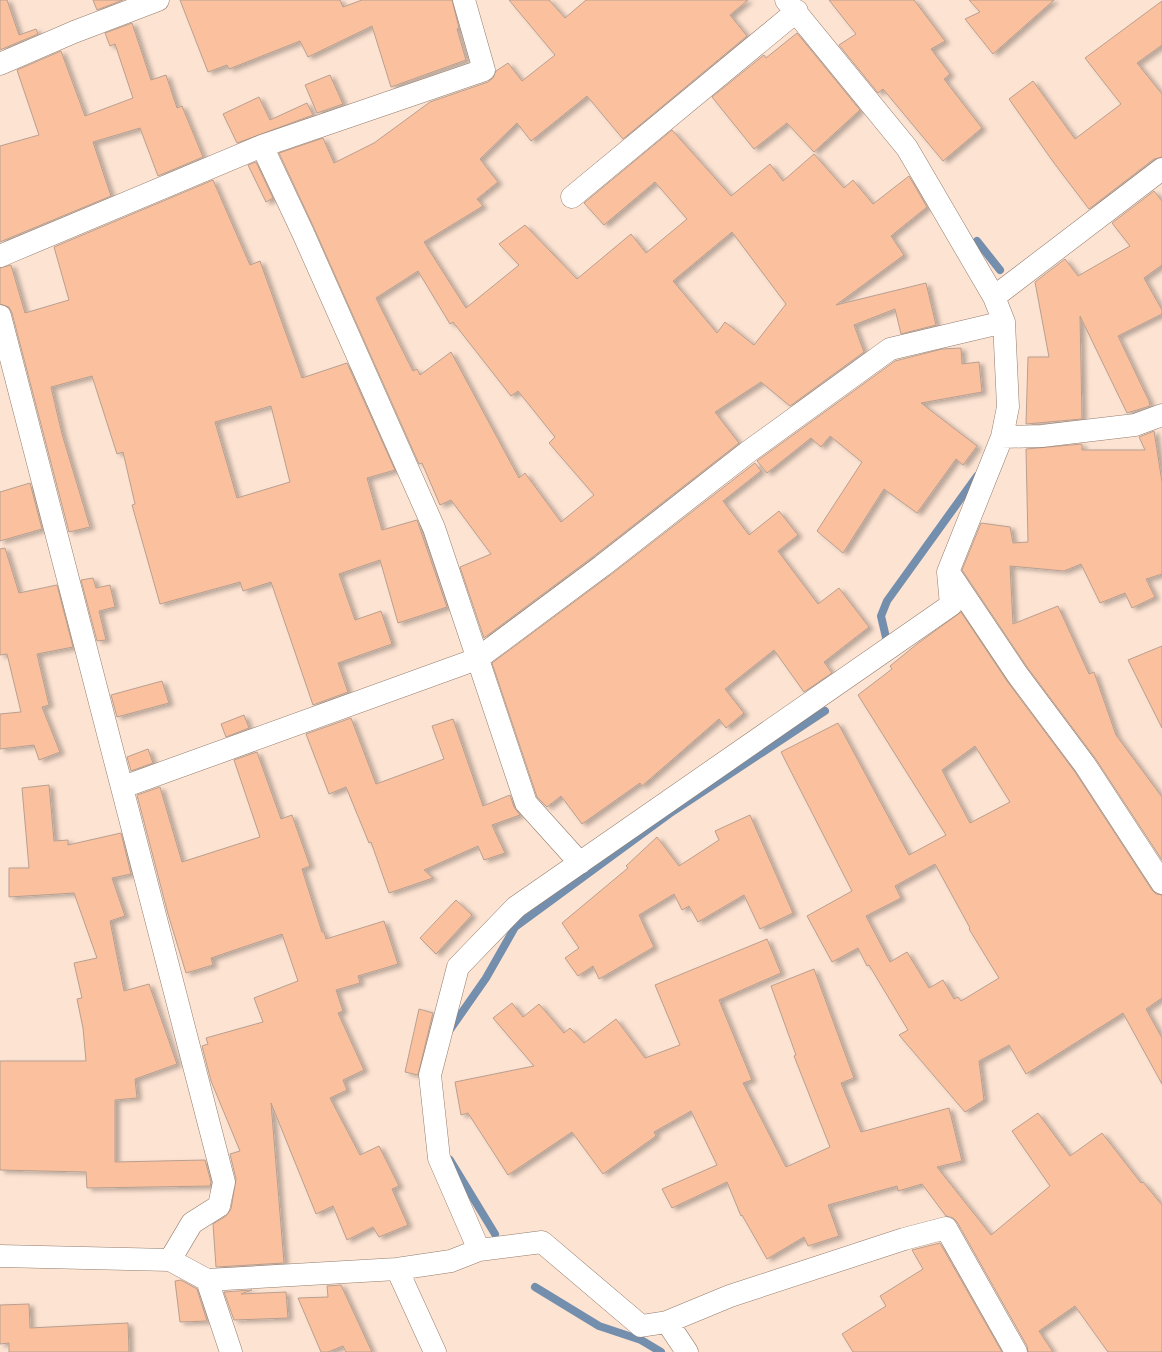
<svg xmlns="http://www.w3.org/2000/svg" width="1162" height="1352" viewBox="0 0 1162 1352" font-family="Mulish,sans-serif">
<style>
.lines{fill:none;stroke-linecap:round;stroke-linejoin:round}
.stream{stroke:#748ead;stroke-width:8}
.building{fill:#fbc19e;stroke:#b99f90;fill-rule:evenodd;filter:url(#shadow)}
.street-casing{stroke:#937c6c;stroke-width:23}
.street{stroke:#fff;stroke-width:22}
</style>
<defs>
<filter id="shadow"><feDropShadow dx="4.5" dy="2.5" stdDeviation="2" flood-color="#0004"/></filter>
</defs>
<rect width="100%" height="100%" fill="#fde3d2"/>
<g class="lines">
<!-- stream -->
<path class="stream" d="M977,241L1000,270
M888,646L881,616L887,601L977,476
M449,1031L486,978L515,927L669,814L825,711
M450,1160L495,1234
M535,1287L599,1326L641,1340L661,1352"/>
</g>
<!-- building -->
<path class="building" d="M0,0H7L19,35L36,29L38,34L0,50Z
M93,0H123L97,10Z
M180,0H340L343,7L362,0H452L459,28L457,29L466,60L391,87L372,26L308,57L300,41L229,69L227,65L208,72Z
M509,0H549L565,18L586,0H748L730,15L747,36L623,139L587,96L531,141L517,123L480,159L498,182L477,199L483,206L424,242L466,308L519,265L499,244L525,225L577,279L631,234L646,253L687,219L655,182L604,225L584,203L672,130L731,196L770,164L783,181L814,154L844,188L853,180L873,204L909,176L927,207L891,236L904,255L836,305L926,283L936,325L901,334L895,309L854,325L864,352L790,406L761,382L715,412L739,443L594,556L484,638L460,567L491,554L451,500L440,505L422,463L419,464L314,228L279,153L323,138L334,163L374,143L430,102L488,82L493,78L496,71L508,63L522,81L555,55ZM732,232L786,304L754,345L725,322L717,333L673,281ZM418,271L450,324L453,322L511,396L518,391L555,437L549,443L594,495L561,522L525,473L519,478L451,352L420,375L417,369L413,371L376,298Z
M829,0H914L945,41L931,49L950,74L944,79L982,128L943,161L883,89L878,93L839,45L856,34Z
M969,0H1054L993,54L965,19L980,12Z
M1162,1V45L1137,63L1162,94V157L1154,159L1089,209L1054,163L1009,99L1033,81L1075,139L1121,104L1085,58Z
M132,23L151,80L166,75L177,108L182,106L203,157L158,176L140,128L93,142L111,196L0,242V146L39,135L17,70L61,51L85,116L133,98L115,44L110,46L105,33Z
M797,33L860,110L814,152L787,123L754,149L712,97L764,55L766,58Z
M330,75L343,104L317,113L305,85Z
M259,97L270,120L307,103L313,115L237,143L223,114Z
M256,162L273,198L266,202L248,165Z
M213,180L250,265L260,261L302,378L347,363L395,470L367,478L382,530L417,520L447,607L398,623L380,560L339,574L355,620L381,611L392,644L338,663L348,692L313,705L271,582L243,591L240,582L160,604L132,505L135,504L123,452L117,454L92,376L51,387L62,434L90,527L69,532L12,313L9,307L0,304V268L11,265L25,313L69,300L54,247ZM271,406L290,482L237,498L215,422Z
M1154,191L1162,201V265L1144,278L1162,310V314L1118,336L1149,401L1150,406L1127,413L1080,316L1082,419L1026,424L1028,357H1049L1035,282L1065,259L1078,276L1130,246L1112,223Z
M961,348L962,364L979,362L982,392L921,403L977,446L963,465L956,459L917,513L884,489L843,553L817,531L862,462L830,436L821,447L811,438L767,473L757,461L895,361L942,349Z
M1154,431L1162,482V574L1146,579L1155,597L1132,608L1125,593L1100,603L1081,564L1064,571L1010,566L1013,624L1058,606L1089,674L1094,672L1116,735L1162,797V860L1095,758L1027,667L962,570L981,523L1010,527L1013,543L1028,542L1026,449L1082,444V450H1145L1139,437Z
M755,463L761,471L723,501L749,535L779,511L798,535L778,551L818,604L839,588L869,627L824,662L832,673L804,692L774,650L725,689L744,713L726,728L719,719L642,786L640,783L582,824L561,796L547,807L537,797L492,663L609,576Z
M30,483L42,529L0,541V492Z
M5,548L19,593L57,585L73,647L37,654L49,705L42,707L60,752L39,760L34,745L0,749V714L21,712L7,654L0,655V549Z
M93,578L96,588L110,585L115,607L99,611L106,640L97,641L81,580Z
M961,612L1007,681L1075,772L1152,890L1156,894L1162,895V998L1146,1009L1162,1038V1084L1123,1013L1026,1074L1009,1045L979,1061L984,1100L965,1112L899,1035L908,1030L869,965L867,966L858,948L832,962L807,916L852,891L781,752L838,723L909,855L946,835L858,695L892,669L890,666L917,644ZM975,746L1010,802L970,823L942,770ZM935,864L970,928L969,929L999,978L961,1001L958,997L954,999L943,980L929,988L907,952L890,962L866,916L901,898L895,886Z
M1162,646V728L1128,660Z
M162,681L169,703L117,717L111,695Z
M244,715L249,728L226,737L221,724Z
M351,718L376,784L444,759L432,726L453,719L483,806L510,795L514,807L520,815L492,825L505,853L484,860L478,846L424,870L433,878L389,893L371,842L369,843L346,787L329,794L306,734Z
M148,749L153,763L131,771L127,757Z
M257,752L281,819L292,815L310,866L302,869L322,932H324L326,939L384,921L398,964L358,976L360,983L336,990L343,1011L338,1013L364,1070L343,1080L347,1090L330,1098L360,1155L379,1146L399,1186L392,1189L408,1225L379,1237L373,1227L347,1240L333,1206L316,1214L271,1103L284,1263L216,1267L213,1224L226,1216L231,1209L236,1179L230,1154L240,1151L211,1081L202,1046L208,1044L206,1038L263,1022L254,998L298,981L282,934L211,958L213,965L186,973L168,914L137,795L160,787L182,862L260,837L234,760Z
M49,785L54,841L68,840V845L121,833L131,874L112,878L125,916L110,921L124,991L149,984L177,1064L135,1079L137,1098L115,1100V1162L205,1160L211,1182L210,1186L87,1188L86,1172L0,1170V1061H86L83,1028L77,999L82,998L74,963L97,958L74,893L9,897V868H29L22,788Z
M750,815L793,913L760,929L744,895L698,922L689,906L682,910L674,894L639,915L654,947L599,979L593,966L578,976L565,958L579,948L562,923L628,868L626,866L657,837L679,866L719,840L715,831Z
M456,900L472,915L436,954L420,938Z
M767,939L781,973L719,1000L752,1080L743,1083L786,1167L830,1147L794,1056L796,1055L771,986L814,969L854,1078L841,1083L861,1132L949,1108L962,1161L937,1167L991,1235L1050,1186L1012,1131L1038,1113L1070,1156L1102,1133L1141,1183L1143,1182L1162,1205V1352H1108L1075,1306L1039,1331L1053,1352H1028L1027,1346L957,1222L953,1218L946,1216L922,1184L898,1191L897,1186L828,1205L839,1236L808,1246L804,1237L767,1259L742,1215L741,1216L727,1182L672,1208L662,1189L717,1165L691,1111L654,1132L656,1136L603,1174L572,1132L508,1175L468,1113L461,1115L455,1082L534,1066L493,1018L512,1003L523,1017L539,1004L564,1033L570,1028L584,1043L616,1019L645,1058L680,1045L655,985Z
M419,1009L433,1013L418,1075L405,1072Z
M940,1243L1002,1352H853L842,1334L886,1306L880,1296L923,1269L912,1250Z
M181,1280L197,1289L207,1321L180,1322L175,1281Z
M341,1285L372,1352H346L343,1346L328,1352H321L298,1298L328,1297L327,1286Z
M252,1290L241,1294L286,1292L288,1318L234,1320L224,1292Z
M29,1304L30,1328L128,1323L129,1352H9V1343L0,1344V1305Z"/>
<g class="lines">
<defs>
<path id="street" d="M0,64L74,32L158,0
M262,146L484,70L464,0
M572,197L797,11
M0,256L262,146L303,233L434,528L526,803L580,863
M994,297L1162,169
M0,316L224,1182L219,1206L192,1223L170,1260
M1002,437L1042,436L1135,425L1162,415
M950,574L1017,674L1085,765L1162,883
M123,787L477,659L602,566L748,452L890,349L1004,322
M479,1250L439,1158L430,1075L458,967L516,907L951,605L948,572L1002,437L1008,407L1004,322L994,297L907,148L786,0
M0,1256L170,1260L207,1280L397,1269L451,1261L479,1250L542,1242L641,1326L667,1322L730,1296L904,1239L946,1228L1016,1352
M397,1269L435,1352
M207,1280L231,1352
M667,1322L687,1352"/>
</defs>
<!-- street casing -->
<use href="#street" class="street-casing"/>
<!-- street -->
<use href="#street" class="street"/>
</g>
</svg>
